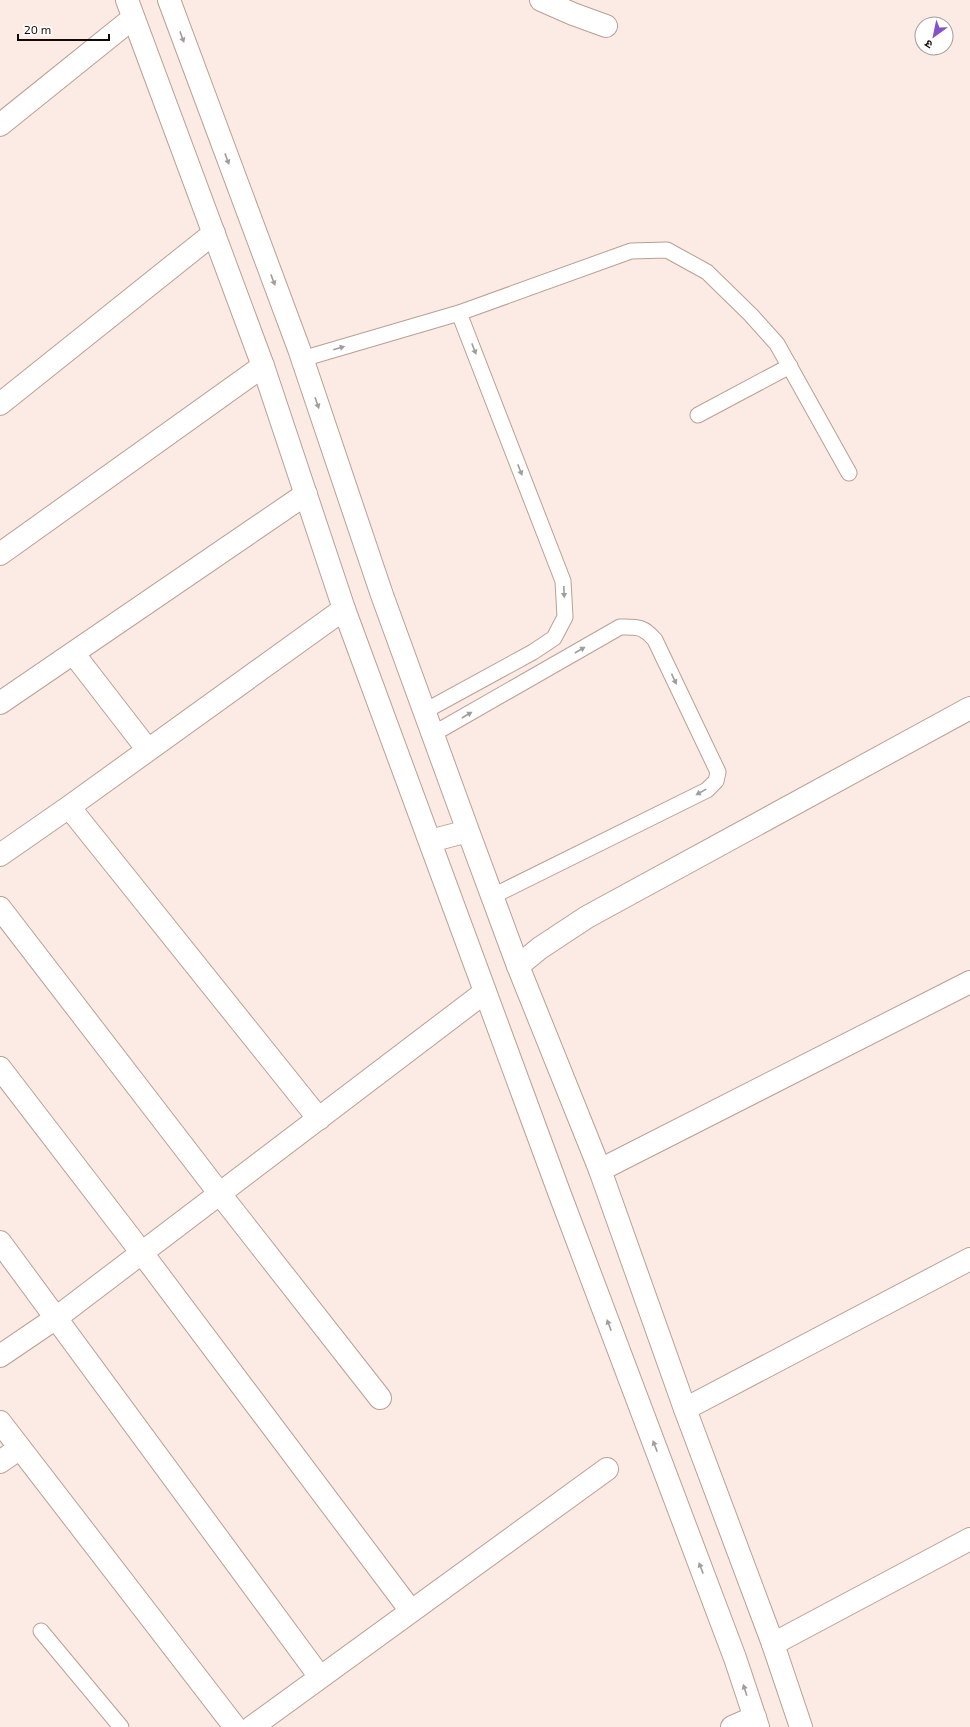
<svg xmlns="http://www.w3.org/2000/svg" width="970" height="1727" viewBox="0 0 970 1727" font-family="'Exo 2','Noto Sans Devanagari',sans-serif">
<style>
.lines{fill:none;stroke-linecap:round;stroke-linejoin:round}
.lane-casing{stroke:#b9a094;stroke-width:17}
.street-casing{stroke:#b9a094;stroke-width:24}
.secondary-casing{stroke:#b9a094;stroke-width:24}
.lane{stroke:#fff;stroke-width:15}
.street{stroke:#fff;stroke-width:22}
.secondary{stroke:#fff;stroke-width:22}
.oneway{fill:#a09d9b}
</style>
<rect width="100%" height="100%" fill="#fbebe4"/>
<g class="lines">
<defs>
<path id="lane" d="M302,359L459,313L631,251L667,250L707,272L751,315L777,344L849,473
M698,415L790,366
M425,711L533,652L554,638L565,617L563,581L459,313
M433,734L620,627C638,627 643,626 655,640L718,772L716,781L707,790L493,896
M41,1631L121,1727"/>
<path id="street" d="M541,0L573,14L606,26
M0,125L133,18
M0,404L214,233
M0,554L263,366
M73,653L148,750
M0,703L306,494
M69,807L319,1119
M0,855L69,807L344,609
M0,908L220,1194L380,1398
M518,966L540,948L587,917L970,708
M0,1068L142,1253L411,1611
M600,1170L970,982
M0,1242L320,1677
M0,1356L56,1318L485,992
M685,1409L970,1259
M0,1422L235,1727
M0,1462L20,1448
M773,1644L970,1539
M252,1727L607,1469
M732,1727L755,1717"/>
<path id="secondary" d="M127,0L263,366L344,609L559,1192L735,1658L758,1727
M169,0L299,349L382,595L468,831L518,966L600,1170L685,1409L773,1644L801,1727
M430,841L468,831"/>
</defs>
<!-- lane casing -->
<use href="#lane" class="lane-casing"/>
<!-- street casing -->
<use href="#street" class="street-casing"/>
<!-- secondary casing -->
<use href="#secondary" class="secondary-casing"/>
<!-- lane -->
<use href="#lane" class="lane"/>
<!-- street -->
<use href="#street" class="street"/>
<!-- secondary -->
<use href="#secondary" class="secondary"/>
</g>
<!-- one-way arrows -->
<defs><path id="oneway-solid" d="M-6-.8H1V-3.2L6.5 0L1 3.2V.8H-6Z"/></defs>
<g class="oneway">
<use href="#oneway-solid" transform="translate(182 37) rotate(70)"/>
<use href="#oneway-solid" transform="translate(227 159) rotate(70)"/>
<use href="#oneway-solid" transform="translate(273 280) rotate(69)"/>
<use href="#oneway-solid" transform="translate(339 348) rotate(-16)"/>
<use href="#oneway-solid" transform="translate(474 349) rotate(69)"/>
<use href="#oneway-solid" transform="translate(317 403) rotate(71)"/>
<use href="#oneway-solid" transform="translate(520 470) rotate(69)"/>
<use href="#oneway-solid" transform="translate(564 592) rotate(88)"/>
<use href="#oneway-solid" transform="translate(580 650) rotate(-30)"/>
<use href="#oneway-solid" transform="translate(674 679) rotate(65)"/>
<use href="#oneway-solid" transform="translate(467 715) rotate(-30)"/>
<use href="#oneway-solid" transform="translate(701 792) rotate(151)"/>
<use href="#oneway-solid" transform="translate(609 1325) rotate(-111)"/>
<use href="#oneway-solid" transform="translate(655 1446) rotate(-111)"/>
<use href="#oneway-solid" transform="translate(701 1568) rotate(-111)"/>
<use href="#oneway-solid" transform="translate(745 1690) rotate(-108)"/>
</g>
<!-- north arrow -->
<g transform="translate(934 36) rotate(213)"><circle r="19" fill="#ffffff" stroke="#a09d9b"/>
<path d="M0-3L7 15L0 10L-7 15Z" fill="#8352ca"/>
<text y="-6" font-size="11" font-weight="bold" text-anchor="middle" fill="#110906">उ</text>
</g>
<!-- scale -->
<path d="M18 34v6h91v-6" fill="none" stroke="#110906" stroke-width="2"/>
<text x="24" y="34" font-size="12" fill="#110906" stroke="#ffffff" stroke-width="3" paint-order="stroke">20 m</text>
</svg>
